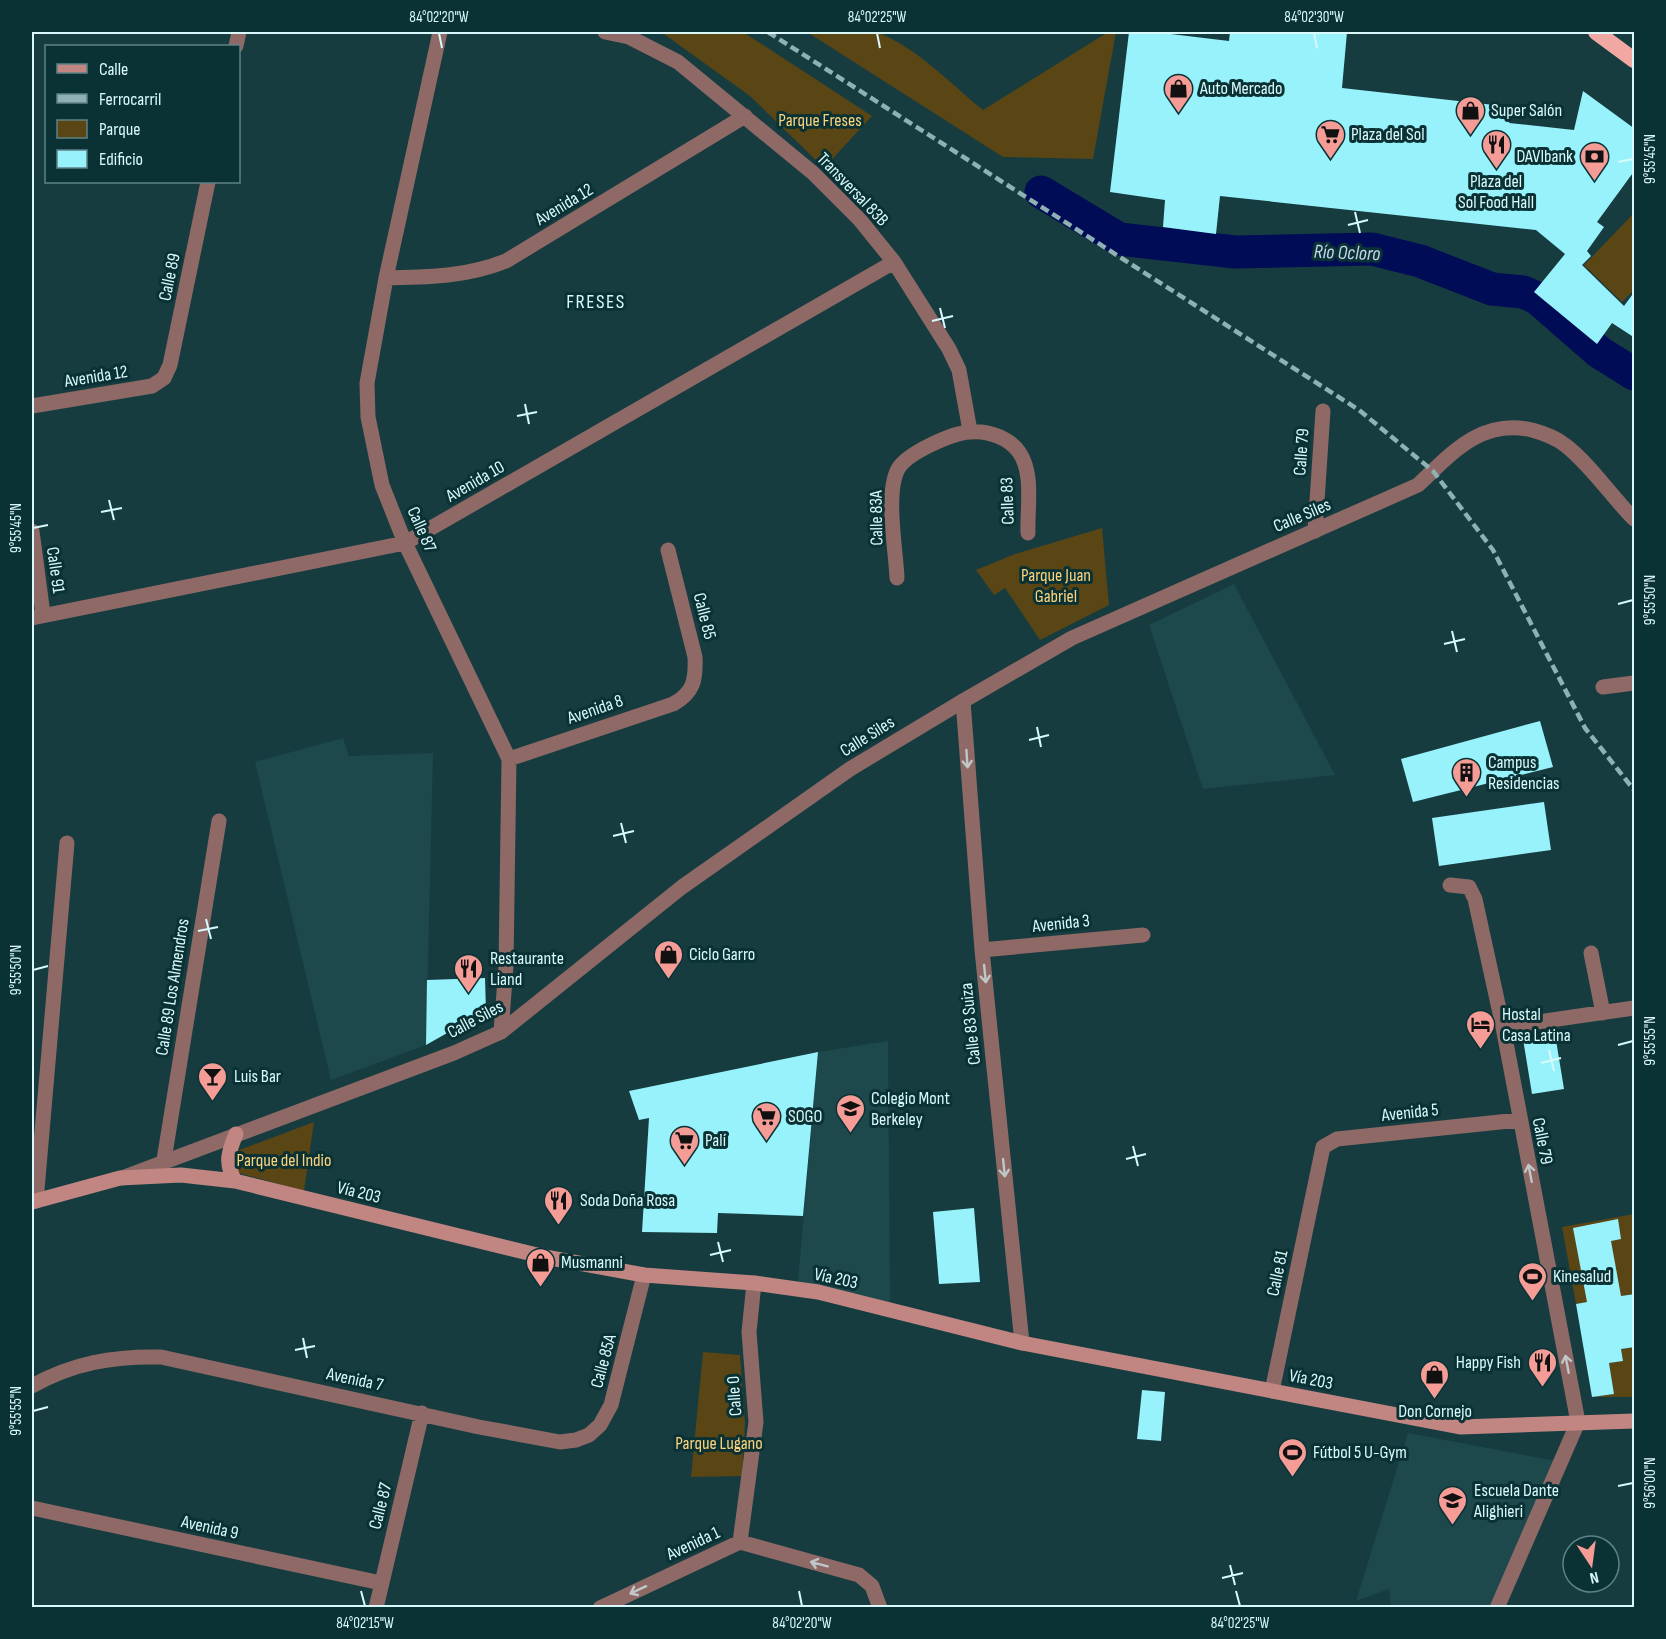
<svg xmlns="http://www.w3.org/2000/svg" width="1666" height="1639" viewBox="0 0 1666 1639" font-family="'Sofia Sans Condensed',sans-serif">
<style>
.built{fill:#1d484c}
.green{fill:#5a4514}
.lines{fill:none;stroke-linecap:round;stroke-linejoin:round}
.river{stroke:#000c55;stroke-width:33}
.building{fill:#98f2fb}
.minor{stroke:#8f6966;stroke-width:15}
.tertiary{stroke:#8f6966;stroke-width:15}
.secondary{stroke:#c18681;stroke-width:15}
.trunk{stroke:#f2a8a2;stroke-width:16}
.rail{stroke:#8fb1b4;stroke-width:4.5;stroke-dasharray:9 4.5;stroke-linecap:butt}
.oneway{stroke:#c0c7c8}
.ticks{fill:none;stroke:#daf9fc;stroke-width:2}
.labels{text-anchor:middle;stroke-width:6;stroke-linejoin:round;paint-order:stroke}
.poi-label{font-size:18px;fill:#daf9fc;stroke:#0a3235;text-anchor:start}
.park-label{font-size:18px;fill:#fdd37d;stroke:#0a3235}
.street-label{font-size:18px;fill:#daf9fc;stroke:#0a3235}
.water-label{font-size:20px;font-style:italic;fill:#c7d4ee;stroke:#0a3235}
.neighbourhood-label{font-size:20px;letter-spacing:1.5px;fill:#daf9fc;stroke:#0a3235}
.neatline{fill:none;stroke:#daf9fc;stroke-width:2}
.ticks-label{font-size:15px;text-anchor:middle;fill:#daf9fc}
</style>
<rect width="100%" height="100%" fill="#163c40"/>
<!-- built -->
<path class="built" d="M1234,584L1335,775L1203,789L1149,625Z
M343,738L349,756L433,753L426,1045L331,1080L255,762Z
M888,1041L890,1304L798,1281L818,1052Z
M1408,1433L1556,1461L1490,1607H1391L1389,1589L1356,1601Z"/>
<!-- green -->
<path class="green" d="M661,32H743L872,116L824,168L750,96Z
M807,32H876C914,45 952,85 983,110L1108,32H1116L1093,159L1003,157Z
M1634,213V290L1622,302L1584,265Z
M1102,528L1109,605L1040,640L1005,588L994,595L976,570L1015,554Z
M314,1122L304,1191L232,1171L234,1152Z
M1634,1214V1294L1576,1304L1562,1227Z
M1634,1347V1397H1592L1614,1394L1609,1363L1623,1361L1621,1349Z
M703,1352L740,1355L745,1423L742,1476L691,1477Z"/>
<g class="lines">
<!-- river -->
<path class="river" d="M1041,192L1119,239L1235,252L1372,249L1420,261L1492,289L1523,292L1537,298L1599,352L1634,374"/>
</g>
<!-- building -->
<path class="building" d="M1129,32H1154L1229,41L1230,32H1347L1342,88L1512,107L1509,123L1574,130L1583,91L1635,129V170L1597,222L1604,227L1587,251L1591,256L1582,265L1624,306L1635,291V338L1612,323L1597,344L1534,292L1565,254L1536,230L1220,196L1216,234L1163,227L1165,200L1110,192Z
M1540,721L1553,767L1413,802L1401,759Z
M1544,802L1551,850L1439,866L1432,818Z
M485,978L486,1011L426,1045L427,980Z
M1555,1034L1564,1089L1532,1094L1523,1039Z
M818,1052L803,1216L718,1213L717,1233L642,1232L649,1118L639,1120L629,1091Z
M974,1208L980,1282L939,1284L933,1212Z
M1618,1219L1621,1239L1611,1241L1621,1296L1635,1294V1347L1621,1349L1623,1361L1609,1363L1614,1394L1592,1397L1576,1304L1587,1302L1573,1228Z
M1142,1390L1165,1392L1161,1441L1137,1439Z"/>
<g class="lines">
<!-- minor -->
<path class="minor" d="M440,32L386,278L367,383L368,417L382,485L405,543L509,759L506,966L501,1032
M605,32L629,37L678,62L813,173L860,220L894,262L949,349L959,370L970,431
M236,46L239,32
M386,278C430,277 465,277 506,261L745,116
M32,406L152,386L164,378L170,365L208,182
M32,531L43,614
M1315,531L1323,411
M897,578C896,551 885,493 898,469C907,453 952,433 970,432C988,430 1009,438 1019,452C1034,473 1027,508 1028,533
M32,618L405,543L894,262
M1603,687L1634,683
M963,701L982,950L1022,1343
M509,759L673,704C694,693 696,679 695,657L668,550
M1450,885L1469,887L1475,899L1503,1027L1578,1422
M982,950L1143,935
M1591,953L1603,1013
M1503,1027L1634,1008
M164,1160L219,821
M36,1201L67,843
M32,1386C73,1363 113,1356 161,1357L479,1427L560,1442L576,1440L589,1435L600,1425L611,1405L644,1275
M1272,1391L1323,1147L1337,1139L1519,1120
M32,1508L381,1583
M740,1542L756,1422L749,1332L754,1283
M376,1608L422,1413
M600,1608L740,1542L859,1575L872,1586L880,1608"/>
<!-- tertiary -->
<path class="tertiary" d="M122,1178L454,1053L501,1032L682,887L850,769L963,701L1072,638L1418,485C1451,454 1481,418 1532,430C1543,433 1555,437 1565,445C1589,463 1612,497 1634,519
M1497,1608L1578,1422"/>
<!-- secondary -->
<path class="secondary" d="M235,1181C225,1163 228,1153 236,1134
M32,1202L120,1178L181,1175L235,1181L545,1257L644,1275L754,1283L818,1292L1022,1343L1460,1427L1634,1421"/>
<!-- trunk -->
<path class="trunk" d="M1596,32L1634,60"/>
<!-- rail -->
<path class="rail" d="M768,32L1359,410L1433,471L1493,550L1585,728L1634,790"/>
</g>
<!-- one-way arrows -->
<defs><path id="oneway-shaft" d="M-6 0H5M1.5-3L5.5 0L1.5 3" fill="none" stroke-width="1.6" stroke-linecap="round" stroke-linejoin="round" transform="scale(1.5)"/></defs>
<g class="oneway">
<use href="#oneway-shaft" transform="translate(967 759) rotate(86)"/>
<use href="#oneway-shaft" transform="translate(985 974) rotate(84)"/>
<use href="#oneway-shaft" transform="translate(1004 1168) rotate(84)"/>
<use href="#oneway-shaft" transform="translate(1530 1173) rotate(-101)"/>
<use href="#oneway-shaft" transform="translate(1567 1364) rotate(-101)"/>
<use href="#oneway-shaft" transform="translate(819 1564) rotate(-165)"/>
<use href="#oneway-shaft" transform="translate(638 1590) rotate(155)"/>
</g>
<!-- ticks -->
<path class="ticks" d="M439,33L442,48M877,33L880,48M1314,33L1317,48M1618,162L1633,159M1355,212L1360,233M1348,225L1368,220M940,308L945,328M932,321L953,316M525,404L529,424M517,416L537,412M109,500L114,520M101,512L122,508M33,528L48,525M1618,604L1633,600M1452,631L1457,652M1444,644L1465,639M1037,727L1041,747M1029,740L1049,735M621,823L626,843M613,836L634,831M206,919L211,939M198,931L218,927M33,970L48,966M1618,1045L1633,1041M1549,1050L1554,1071M1541,1063L1561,1058M1133,1146L1138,1166M1126,1159L1146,1154M718,1242L723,1262M710,1255L731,1250M303,1338L307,1358M295,1350L315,1346M33,1411L48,1407M1618,1486L1633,1483M1230,1565L1235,1585M1222,1578L1243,1573M361,1591L365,1606M799,1591L802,1606M1236,1591L1240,1606"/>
<!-- icons -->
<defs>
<symbol id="shop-pin" viewBox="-11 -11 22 30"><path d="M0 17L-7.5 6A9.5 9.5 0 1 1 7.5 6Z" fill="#f59c96" stroke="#0a3235"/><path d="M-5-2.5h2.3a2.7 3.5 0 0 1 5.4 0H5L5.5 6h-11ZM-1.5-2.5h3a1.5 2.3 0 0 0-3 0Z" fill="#111"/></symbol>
<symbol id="supermarket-pin" viewBox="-11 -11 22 30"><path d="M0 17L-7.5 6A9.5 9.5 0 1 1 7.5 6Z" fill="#f59c96" stroke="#0a3235"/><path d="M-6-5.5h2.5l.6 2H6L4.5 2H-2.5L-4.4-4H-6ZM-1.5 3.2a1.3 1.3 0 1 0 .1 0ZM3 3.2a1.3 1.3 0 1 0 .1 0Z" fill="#111"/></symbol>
<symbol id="restaurant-pin" viewBox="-11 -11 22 30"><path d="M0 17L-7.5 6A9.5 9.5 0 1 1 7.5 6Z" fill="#f59c96" stroke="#0a3235"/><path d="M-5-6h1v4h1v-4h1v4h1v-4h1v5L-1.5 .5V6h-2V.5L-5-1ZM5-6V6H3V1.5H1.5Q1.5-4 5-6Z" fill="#111"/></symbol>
<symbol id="bank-pin" viewBox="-11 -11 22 30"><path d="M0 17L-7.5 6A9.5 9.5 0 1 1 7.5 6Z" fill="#f59c96" stroke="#0a3235"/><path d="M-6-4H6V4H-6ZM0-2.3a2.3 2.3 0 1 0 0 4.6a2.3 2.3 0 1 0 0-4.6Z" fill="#111"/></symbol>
<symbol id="building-pin" viewBox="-11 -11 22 30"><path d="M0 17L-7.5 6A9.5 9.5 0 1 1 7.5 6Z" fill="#f59c96" stroke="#0a3235"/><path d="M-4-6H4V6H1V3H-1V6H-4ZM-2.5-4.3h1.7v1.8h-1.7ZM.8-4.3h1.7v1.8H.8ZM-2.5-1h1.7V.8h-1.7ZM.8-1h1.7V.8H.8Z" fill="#111"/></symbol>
<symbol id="hotel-pin" viewBox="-11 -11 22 30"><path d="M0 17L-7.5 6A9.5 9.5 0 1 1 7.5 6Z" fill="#f59c96" stroke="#0a3235"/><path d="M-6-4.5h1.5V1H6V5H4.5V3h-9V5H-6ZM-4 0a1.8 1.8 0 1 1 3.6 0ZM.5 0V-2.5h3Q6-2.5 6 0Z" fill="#111"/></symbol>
<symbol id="bar-pin" viewBox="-11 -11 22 30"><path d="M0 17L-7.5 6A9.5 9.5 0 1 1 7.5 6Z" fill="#f59c96" stroke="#0a3235"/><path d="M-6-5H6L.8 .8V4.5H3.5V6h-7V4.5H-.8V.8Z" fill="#111"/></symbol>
<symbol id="school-pin" viewBox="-11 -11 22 30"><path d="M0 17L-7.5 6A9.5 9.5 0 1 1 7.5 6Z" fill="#f59c96" stroke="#0a3235"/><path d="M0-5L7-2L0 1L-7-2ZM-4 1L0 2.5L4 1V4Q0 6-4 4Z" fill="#111"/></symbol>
<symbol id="stadium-pin" viewBox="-11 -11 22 30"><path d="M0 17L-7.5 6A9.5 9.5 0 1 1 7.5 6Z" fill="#f59c96" stroke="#0a3235"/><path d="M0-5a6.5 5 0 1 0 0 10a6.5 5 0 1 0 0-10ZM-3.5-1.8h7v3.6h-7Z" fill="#111"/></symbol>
</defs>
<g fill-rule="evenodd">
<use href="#shop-pin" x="1162" y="72" width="33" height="45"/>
<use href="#shop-pin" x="1454" y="94" width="33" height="45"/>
<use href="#supermarket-pin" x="1314" y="118" width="33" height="45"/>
<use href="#restaurant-pin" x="1480" y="128" width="33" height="45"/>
<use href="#bank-pin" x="1578" y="140" width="33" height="45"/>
<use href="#building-pin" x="1450" y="756" width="33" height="45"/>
<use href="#shop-pin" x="652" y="938" width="33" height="45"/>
<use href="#restaurant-pin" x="452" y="952" width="33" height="45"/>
<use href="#hotel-pin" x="1464" y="1008" width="33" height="45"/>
<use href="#bar-pin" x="196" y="1060" width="33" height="45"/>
<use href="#school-pin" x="834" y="1092" width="33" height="45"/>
<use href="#supermarket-pin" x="750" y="1100" width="33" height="45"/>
<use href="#supermarket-pin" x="668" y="1124" width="33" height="45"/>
<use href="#restaurant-pin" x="542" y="1184" width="33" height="45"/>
<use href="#shop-pin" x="524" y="1246" width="33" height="45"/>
<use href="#stadium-pin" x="1516" y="1260" width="33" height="45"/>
<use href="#restaurant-pin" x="1526" y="1346" width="33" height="45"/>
<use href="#shop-pin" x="1418" y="1358" width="33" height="45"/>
<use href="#stadium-pin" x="1276" y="1436" width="33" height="45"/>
<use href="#school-pin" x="1436" y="1484" width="33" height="45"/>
</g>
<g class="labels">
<!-- poi labels -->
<g class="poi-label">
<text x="1200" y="94">Auto Mercado</text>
<text x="1491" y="116">Super Salón</text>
<text x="1351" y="140">Plaza del Sol</text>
<text x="1573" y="162" text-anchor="end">DAVIbank</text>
<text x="1496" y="187" text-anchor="middle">Plaza del<tspan x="1496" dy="21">Sol Food Hall</tspan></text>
<text x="1488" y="768">Campus<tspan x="1488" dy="21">Residencias</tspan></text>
<text x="689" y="960">Ciclo Garro</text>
<text x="490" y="964">Restaurante<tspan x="490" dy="21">Liand</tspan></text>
<text x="1502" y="1020">Hostal<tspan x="1502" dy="21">Casa Latina</tspan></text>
<text x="234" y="1082">Luis Bar</text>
<text x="871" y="1104">Colegio Mont<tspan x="871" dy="21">Berkeley</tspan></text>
<text x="788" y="1122">SOGO</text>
<text x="705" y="1146">Palí</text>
<text x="580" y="1206">Soda Doña Rosa</text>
<text x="561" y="1268">Musmanni</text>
<text x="1553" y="1282">Kinesalud</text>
<text x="1521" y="1368" text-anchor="end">Happy Fish</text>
<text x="1435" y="1417" text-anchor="middle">Don Cornejo</text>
<text x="1313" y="1458">Fútbol 5 U-Gym</text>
<text x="1474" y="1496">Escuela Dante<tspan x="1474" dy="21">Alighieri</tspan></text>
</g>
<!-- park labels -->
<g class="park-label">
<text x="820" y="126">Parque Freses</text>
<text x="1056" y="581">Parque Juan<tspan x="1056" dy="21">Gabriel</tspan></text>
<text x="284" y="1166">Parque del Indio</text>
<text x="719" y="1449">Parque Lugano</text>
</g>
<!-- street labels -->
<g class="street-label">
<text transform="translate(853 189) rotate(46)" y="6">Transversal 83B</text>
<text transform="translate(564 204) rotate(-31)" y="6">Avenida 12</text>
<text transform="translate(169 277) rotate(-78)" y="6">Calle 89</text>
<text transform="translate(96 376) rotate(-9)" y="6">Avenida 12</text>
<text transform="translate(1301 452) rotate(-86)" y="6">Calle 79</text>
<text transform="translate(475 481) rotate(-30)" y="6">Avenida 10</text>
<text transform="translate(1007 501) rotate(-92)" y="6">Calle 83</text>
<text transform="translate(1302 515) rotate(-23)" y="6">Calle Siles</text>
<text transform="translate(876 518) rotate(-91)" y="6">Calle 83A</text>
<text transform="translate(422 529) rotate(66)" y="6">Calle 87</text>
<text transform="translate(56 570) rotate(82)" y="6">Calle 91</text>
<text transform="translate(705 616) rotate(76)" y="6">Calle 85</text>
<text transform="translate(595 709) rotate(-19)" y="6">Avenida 8</text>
<text transform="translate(867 736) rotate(-32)" y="6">Calle Siles</text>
<text transform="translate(1061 923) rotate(-6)" y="6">Avenida 3</text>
<text transform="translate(172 987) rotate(-81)" y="6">Calle 89 Los Almendros</text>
<text transform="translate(475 1019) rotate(-28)" y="6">Calle Siles</text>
<text transform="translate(970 1024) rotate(-96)" y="6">Calle 83 Suiza</text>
<text transform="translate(1410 1112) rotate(-6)" y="6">Avenida 5</text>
<text transform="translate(1543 1141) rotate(79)" y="6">Calle 79</text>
<text transform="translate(359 1192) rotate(14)" y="6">Vía 203</text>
<text transform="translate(1277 1273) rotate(-78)" y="6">Calle 81</text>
<text transform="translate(836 1278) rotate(12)" y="6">Vía 203</text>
<text transform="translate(603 1361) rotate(-75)" y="6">Calle 85A</text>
<text transform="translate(355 1379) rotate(12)" y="6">Avenida 7</text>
<text transform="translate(1311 1379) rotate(11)" y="6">Vía 203</text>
<text transform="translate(734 1396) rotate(-94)" y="6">Calle 0</text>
<text transform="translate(380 1506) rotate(-76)" y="6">Calle 87</text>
<text transform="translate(210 1527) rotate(12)" y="6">Avenida 9</text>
<text transform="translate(693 1543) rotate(-25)" y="6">Avenida 1</text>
</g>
<!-- water labels -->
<g class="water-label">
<text transform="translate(1347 252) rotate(2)" y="7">Río Ocloro</text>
</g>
<!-- neighbourhood labels -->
<g class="neighbourhood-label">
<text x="596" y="308">FRESES</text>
</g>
</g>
<!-- border -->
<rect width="1666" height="1639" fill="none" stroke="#0a3235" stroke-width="66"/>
<!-- legend -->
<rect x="45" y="45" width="195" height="138" fill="#0a3235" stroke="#5d8285" stroke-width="1.5"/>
<rect x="57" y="64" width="30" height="9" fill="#c18681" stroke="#5d8285" stroke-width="1.5"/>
<text x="99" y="75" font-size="18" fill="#daf9fc">Calle</text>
<rect x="57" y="94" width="30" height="9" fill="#8fb1b4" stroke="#5d8285" stroke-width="1.5"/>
<text x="99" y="105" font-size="18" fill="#daf9fc">Ferrocarril</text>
<rect x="57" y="120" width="30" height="18" fill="#5a4514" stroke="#5d8285" stroke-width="1.5"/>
<text x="99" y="135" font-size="18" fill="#daf9fc">Parque</text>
<rect x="57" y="150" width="30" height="18" fill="#98f2fb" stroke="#5d8285" stroke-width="1.5"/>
<text x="99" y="165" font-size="18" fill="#daf9fc">Edificio</text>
<!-- north arrow -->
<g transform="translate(1591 1564) rotate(167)"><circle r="28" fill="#0a3235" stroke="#5d8285" stroke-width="1.5"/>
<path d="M0-4.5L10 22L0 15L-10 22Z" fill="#f59c96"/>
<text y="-9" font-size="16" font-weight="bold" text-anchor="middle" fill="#daf9fc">N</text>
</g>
<rect x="33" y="33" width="1600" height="1573" class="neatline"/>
<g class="ticks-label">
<text x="439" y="22">84°02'20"W</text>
<text x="877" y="22">84°02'25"W</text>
<text x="1314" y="22">84°02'30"W</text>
<text transform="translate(1650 159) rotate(-90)" y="5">9°55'45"N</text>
<text transform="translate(16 528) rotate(-90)" y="5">9°55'45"N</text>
<text transform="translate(1650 600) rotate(-90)" y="5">9°55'50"N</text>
<text transform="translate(16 970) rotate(-90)" y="5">9°55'50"N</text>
<text transform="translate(1650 1041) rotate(-90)" y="5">9°55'55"N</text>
<text transform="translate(16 1411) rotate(-90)" y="5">9°55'55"N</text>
<text transform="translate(1650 1483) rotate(-90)" y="5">9°56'00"N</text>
<text x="365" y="1628">84°02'15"W</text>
<text x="802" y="1628">84°02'20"W</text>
<text x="1240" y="1628">84°02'25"W</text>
</g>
</svg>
